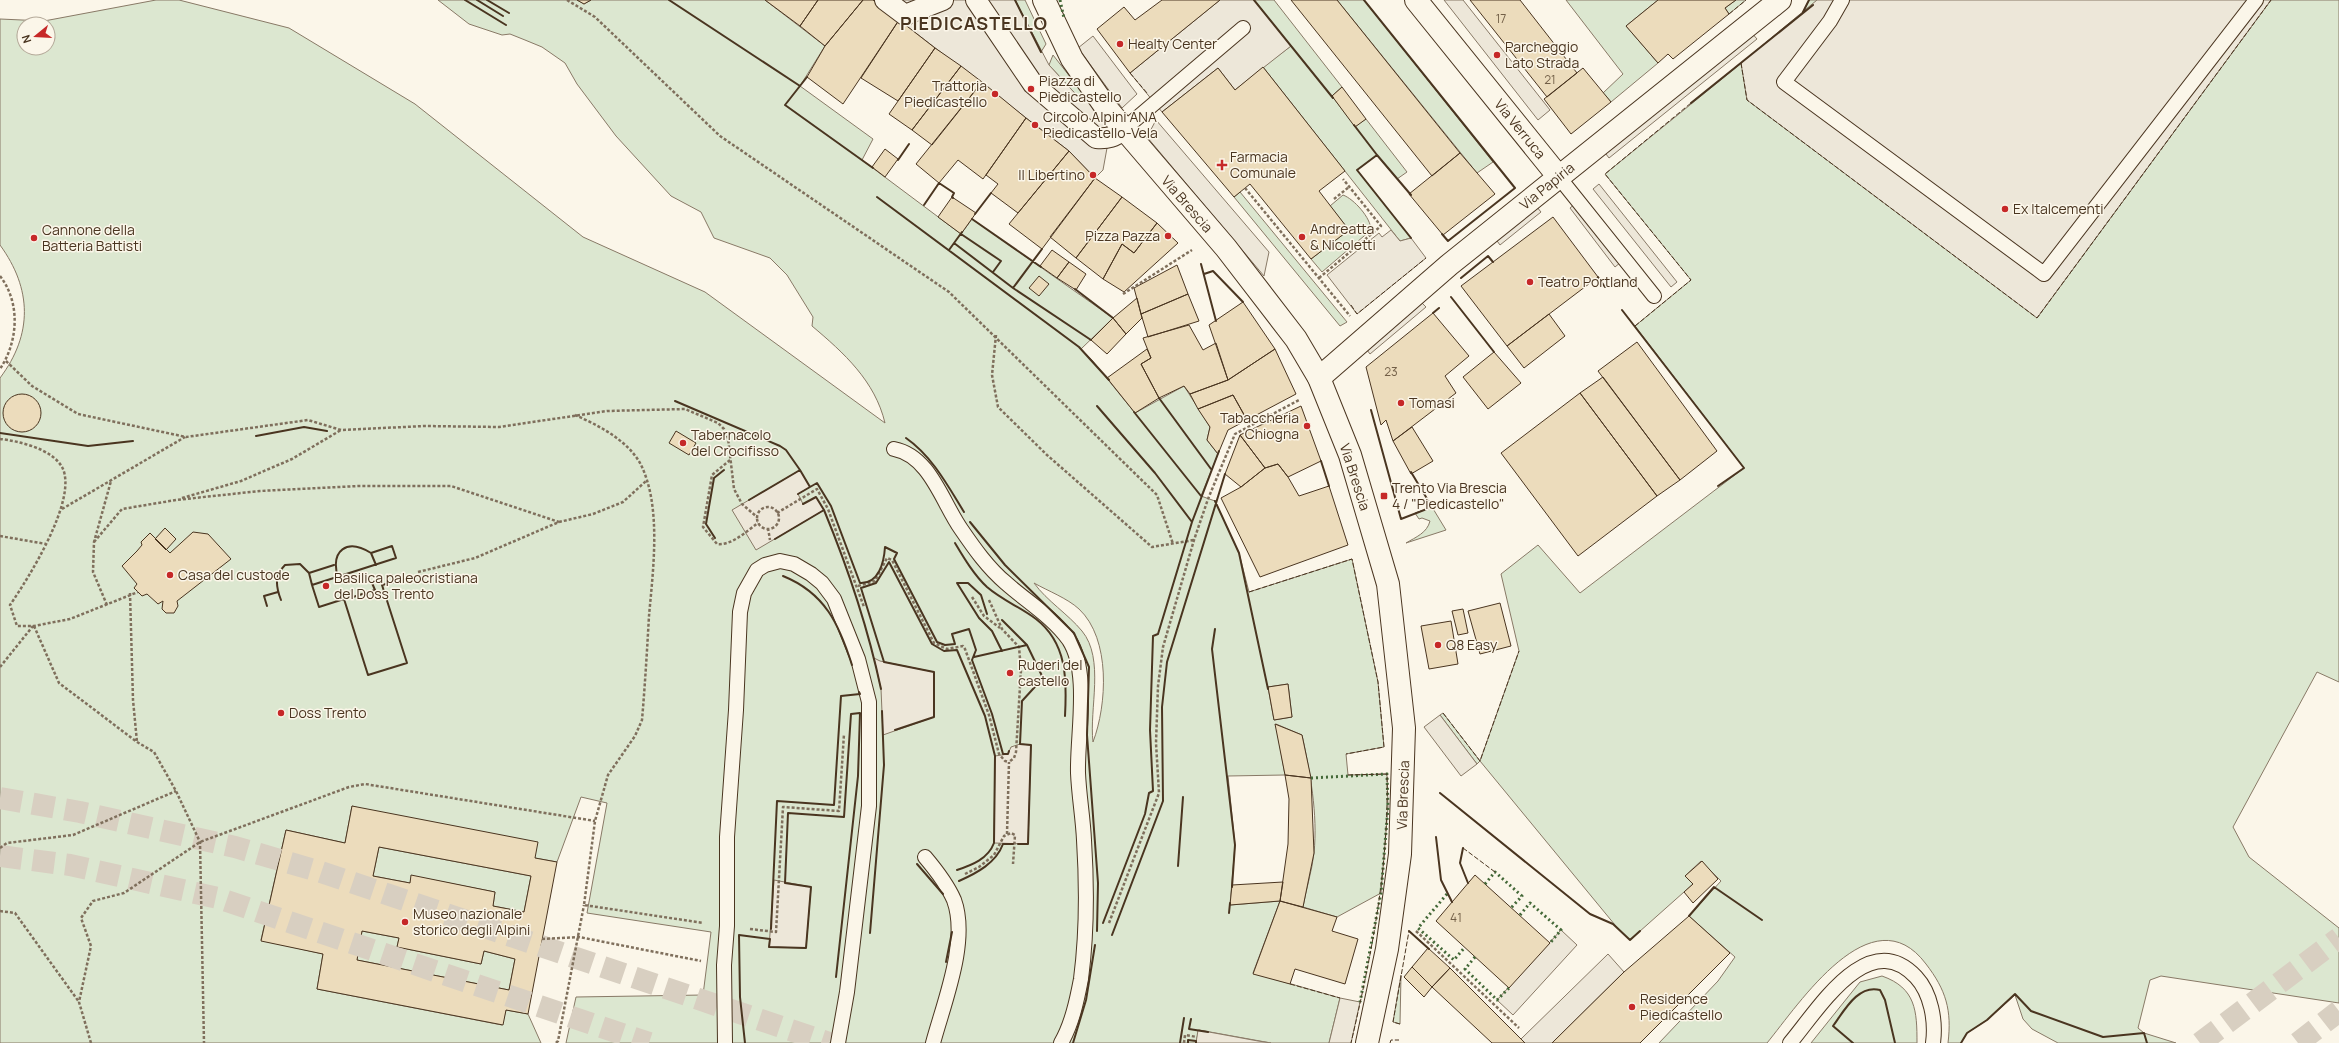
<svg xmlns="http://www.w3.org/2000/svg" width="2339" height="1043" viewBox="0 0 2339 1043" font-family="Manrope,sans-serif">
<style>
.green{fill:#dce7d0;stroke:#887966;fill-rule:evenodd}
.parking{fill:#ede7d9;stroke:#887966}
.building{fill:#ecdcbc;stroke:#4a3520;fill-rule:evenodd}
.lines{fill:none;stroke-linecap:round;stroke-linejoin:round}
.trunk-tunnel{stroke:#d8cfc1;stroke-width:22;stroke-dasharray:22 11;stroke-linecap:butt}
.service-casing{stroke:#4a3520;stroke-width:16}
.pedestrian-casing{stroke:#4a3520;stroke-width:22}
.minor-casing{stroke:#4a3520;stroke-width:24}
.tertiary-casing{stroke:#4a3520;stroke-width:24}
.path{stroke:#7f6f5c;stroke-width:2.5;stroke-dasharray:3 2;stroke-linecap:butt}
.service{stroke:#fbf6e9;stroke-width:14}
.pedestrian{stroke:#fbf6e9;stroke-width:20}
.minor{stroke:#fbf6e9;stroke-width:22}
.tertiary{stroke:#fbf6e9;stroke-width:22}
.hedge{stroke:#436837;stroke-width:3;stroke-dasharray:2 3;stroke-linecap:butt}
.fence{stroke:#4a3520;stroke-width:1;stroke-dasharray:5 2;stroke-linecap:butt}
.wall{stroke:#4a3520;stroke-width:2}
.poi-dot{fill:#c62828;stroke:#fbf6e9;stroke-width:1.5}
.labels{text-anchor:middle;stroke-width:3;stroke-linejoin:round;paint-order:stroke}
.number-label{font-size:12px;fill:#725f47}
.poi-label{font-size:14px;fill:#4a3520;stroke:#fbf6e9;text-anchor:start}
.street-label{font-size:14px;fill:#4a3520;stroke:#fbf6e9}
.district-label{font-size:18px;font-weight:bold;letter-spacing:1px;fill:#4a3520;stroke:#fbf6e9}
</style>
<rect width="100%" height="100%" fill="#fbf6e9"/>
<!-- green -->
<path class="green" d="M156,0H179L289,28L415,104L583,237L705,292L885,423C875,381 844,353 812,326L813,317L787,275L770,258L714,238L701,212L671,196L616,136L577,84L565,63L542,47L525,40L510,34L502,35L469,24L438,0H577L584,4L591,0H765L825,46L800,86L873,139L862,160L961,234L972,219L1113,318L1081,349L1092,360L1135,413L1184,386L1210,427L1207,440L1218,454L1201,496L1215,501L1239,553L1249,592L1352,559L1378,682L1384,747L1346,754L1348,775L1387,774L1388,807L1381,893L1337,917L1303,907C1306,889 1312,871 1314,853C1318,814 1310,772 1302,735L1276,724L1285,775L1228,776L1235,845L1230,905L1280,901L1253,973L1340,998L1329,1043H1271L1199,1030L1196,1043H566L576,997L703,995L711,932L587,913L607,803L581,797L557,862L535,858L352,806L345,843L286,830L261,940L323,954L317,989L502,1025L506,1010L528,1014L541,1043H0V378C33,334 32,289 0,245V19L44,21ZM24,24H48V48H24ZM1034,583C1048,591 1067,598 1079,609C1111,639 1107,705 1093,742C1089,709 1105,659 1082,631C1068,614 1047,601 1034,583ZM1288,684L1292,717L1274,720L1268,687Z
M1015,0H1025L1046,44L1041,52Z
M1254,0H1274L1342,87L1332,96L1355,126L1366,119L1407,172L1397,179L1377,155L1357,170L1411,238L1400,241L1263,67L1291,46Z
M1337,0H1364L1493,162L1477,173Z
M1566,0H1658L1626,26L1658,63L1611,102L1603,93L1623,74Z
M1736,0H1746L1729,14L1725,8Z
M1809,0H1817L1813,5L2037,318L2271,0H2339V682L2317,672L2233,827L2249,857L2339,928V1003L2161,976L2150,980L2138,1028L2144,1033L2176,1043H2058L2032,1029L2023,1019L2015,995L1987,1020L1967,1033L1961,1043H1948C1952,1010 1946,990 1926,964C1872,892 1799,1004 1767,1043H1659L1718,981L1735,957L1689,916L1721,881L1701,861L1685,876L1693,884L1630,940L1615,925L1480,761L1477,764L1440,715L1443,713L1480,761L1519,651L1501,574L1538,545L1580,593L1744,468L1635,326L1691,280L1605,174L1802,14Z
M1053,55L1085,96L1082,101L1049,65Z
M1240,192L1347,322L1340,326L1234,197Z
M1343,195C1354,199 1371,218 1371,230L1322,272L1311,259L1349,230L1330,206Z
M1432,507L1446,530L1406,543C1416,537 1427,533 1430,521L1422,518L1419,519L1415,513Z
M379,847L531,876L524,912L493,906L495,892L412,876L410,883L373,876Z
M362,931L399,938L397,947L481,964L484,951L515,959L509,990L357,960Z
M1401,975L1400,1024L1393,1022Z
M1882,976C1916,988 1917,1011 1917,1043H1811L1860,982Z"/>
<!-- parking -->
<path class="parking" d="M873,0H1015L1049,65L1082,101L1085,96L1102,119L1108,130L1107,148L1103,170L1095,178L1069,151Z
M1220,0H1254L1291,46L1235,90L1218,68L1162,112L1130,73Z
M1444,0H1463L1550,110L1538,120Z
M1817,0H2271L2037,318L1747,100L1741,63Z
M1750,31L1757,39L1609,158L1603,150Z
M1093,36L1137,94L1122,108L1078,48Z
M1156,120L1269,252L1264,276L1147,137Z
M1599,184L1677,282L1671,287L1593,189Z
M1576,203L1621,262L1615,267L1570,208Z
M1536,206L1541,212L1500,245L1495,238Z
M1391,230L1400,241L1411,238L1426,258L1357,314L1327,275L1379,233L1382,237Z
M1419,300L1426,307L1370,354L1364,346Z
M800,470L810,487L798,494L803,504L816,497L824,510L756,550L732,510Z
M874,658L880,661L934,672V717L883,735L881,689Z
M1440,715L1477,764L1461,776L1424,727Z
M1020,744L1031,745L1028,844L994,843L995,756L1008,754L1011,747Z
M774,880L811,887L806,948L769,947Z
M1561,930L1577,945L1513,1015L1497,1000Z
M1608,954L1624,972L1552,1043H1525L1521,1039Z
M1340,998L1360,1002L1351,1043H1329Z
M1198,1030L1258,1041L1271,1043H1196Z"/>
<!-- building -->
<path class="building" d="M577,0H591L584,4Z
M765,0H818L800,26Z
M818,0H863L825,46L800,26Z
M863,0H873L899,20L843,104L807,77L825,46Z
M1162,0H1220L1130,73L1097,29L1124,7L1135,20Z
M1291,0H1337L1460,153L1432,176Z
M1470,0H1520L1577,73L1547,97Z
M1658,0H1736L1725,8L1729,14L1673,59L1668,54L1658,63L1626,26Z
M899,20L935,48L898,101L861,78Z
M935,48L961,66L912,130L889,114Z
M961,66L982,82L932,145L912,130Z
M1263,67L1345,171L1319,191L1349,230L1311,259L1250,184L1234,197L1162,112L1218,68L1235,90Z
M1583,68L1611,102L1571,134L1544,99Z
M982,82L1026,118L983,179L958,160L939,183L916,164Z
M1342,87L1366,119L1355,127L1332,96Z
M1026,118L1069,151L1018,213L991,193L998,184L986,175Z
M885,149L898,159L885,177L872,167Z
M1069,151L1095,178L1042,249L1009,224Z
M1460,153L1495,194L1443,235L1409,194Z
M1095,178L1122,197L1076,258L1050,237Z
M952,197L976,213L961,234L938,217Z
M1122,197L1157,223L1134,253L1122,244L1103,279L1076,258Z
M1553,217L1598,277L1507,346L1461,286Z
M1157,223L1178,243L1124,292L1103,279L1122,244L1134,253Z
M1052,250L1069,262L1057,278L1040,266Z
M1069,262L1086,274L1076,290L1057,278Z
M1177,265L1188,294L1141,314L1134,288Z
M1039,276L1049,284L1039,296L1029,288Z
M1188,294L1199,321L1148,337L1141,314Z
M1137,298L1142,318L1126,334L1113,318Z
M1243,302L1275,349L1228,380L1209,325Z
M1433,313L1469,356L1445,376L1456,393L1393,441L1386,420L1381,425L1366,367Z
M1549,314L1565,336L1524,368L1507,346Z
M1113,318L1126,334L1107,354L1091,340Z
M1189,325L1203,350L1216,343L1228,380L1190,394L1184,386L1159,398L1141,364L1151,358L1143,338Z
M1637,342L1717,451L1680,480L1598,371Z
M1147,349L1151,358L1141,364L1159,398L1135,413L1107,378Z
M1275,349L1296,394L1247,420L1233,395L1198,409L1190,394L1228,380Z
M1494,352L1521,383L1488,409L1463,377Z
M1603,377L1680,480L1657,496L1580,393Z
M1580,393L1657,496L1578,556L1501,453Z
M3 413a19 19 0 1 1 38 0a19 19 0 1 1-38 0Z
M1233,395L1247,420L1228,430L1218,454L1207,440L1210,427L1198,409Z
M1301,406L1321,461L1288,477L1278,464L1265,468L1240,435Z
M1412,427L1433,461L1411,474L1393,441Z
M676,431L696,443L689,455L669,443Z
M1240,435L1265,468L1241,487L1225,474Z
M1278,464L1288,477L1299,496L1329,486L1348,545L1260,577L1221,498L1241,487L1265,468Z
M165,528L176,539L166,550L155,539Z
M193,532L208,534L231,559L177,601L178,606L174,613H166L162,609L163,601L158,604L147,594L142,596L134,588L137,584L122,566L137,551L142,545L141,542L150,533L170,553Z
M1500,603L1511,646L1480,654L1468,611Z
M1463,609L1468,633L1458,635L1452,611Z
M1451,621L1458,664L1429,669L1421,626Z
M1288,684L1292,717L1274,720L1268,687Z
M1275,724L1302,735L1311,778L1285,775Z
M1285,775L1311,778L1314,853L1303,907L1280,901L1288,844L1289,799Z
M352,806L538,842L535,858L557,862L528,1014L506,1010L503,1025L317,989L323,954L261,941L286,830L345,843ZM379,847L531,876L524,912L493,906L495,892L411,875L410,883L373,876ZM362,931L399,938L397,947L481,964L484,951L515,959L509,990L357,960Z
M1702,861L1718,879L1693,903L1684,892L1693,884L1685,876Z
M1475,875L1550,943L1509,988L1436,921Z
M1283,882L1280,901L1230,905L1232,885Z
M1280,901L1337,917L1332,931L1358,939L1345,984L1295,969L1290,984L1253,974Z
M1689,916L1730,953L1640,1043H1552L1624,972Z
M1428,948L1450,968L1432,987L1412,967Z
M1412,967L1432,987L1424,997L1404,977Z
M1450,968L1525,1043H1492L1432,987Z"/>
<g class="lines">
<!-- trunk-tunnel -->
<path class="trunk-tunnel" d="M0,798L80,812L235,847L321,872L829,1043
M0,856L70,865L218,898L649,1043
M2200,1043L2339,938
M2298,1043L2339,1011"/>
<defs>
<path id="service" d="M1842,0L1830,21L1784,82L2044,274L2256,0
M1123,130L1243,28
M1558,176L1654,296
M894,449C930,456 942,502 961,529C974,548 988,568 1006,583C1026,601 1053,617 1069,640C1090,672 1077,735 1078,773C1079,796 1083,818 1084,840C1087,887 1087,933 1081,979C1077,1000 1072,1024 1061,1043
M925,857C936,870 947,884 954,900C969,941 944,1002 933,1043
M725,1043L724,965L727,926V837L736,710L740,612L744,593L757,570L765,565L780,561L794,564L811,574L822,583L834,599L858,659L869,702V806L847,992L838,1043
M1790,1043C1818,1010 1868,926 1916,977C1931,993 1936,1021 1933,1043"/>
<path id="pedestrian" d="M885,0L905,15L943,0
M976,0L1033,84L1096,138C1108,139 1114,137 1123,130"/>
<path id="minor" d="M1416,0L1558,176
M1319,378L1449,265L1780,0"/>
<path id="tertiary" d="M1044,0L1072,59L1107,109L1226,248L1296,339L1319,378L1350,455L1388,584L1404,728L1400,854L1387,949L1367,1043"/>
</defs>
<!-- service casing -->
<use href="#service" class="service-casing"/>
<!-- pedestrian casing -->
<use href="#pedestrian" class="pedestrian-casing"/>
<!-- minor casing -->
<use href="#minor" class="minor-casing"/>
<!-- tertiary casing -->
<use href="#tertiary" class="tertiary-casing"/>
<!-- path -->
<path class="path" d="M567,0L595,17L720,136L949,292L1157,495L1173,544
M1245,188L1350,316
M1334,199L1349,187
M0,276C21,303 18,342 0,369
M1319,278L1381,226L1343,179
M1123,294L1192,250
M996,335L992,375L998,407L1047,455L1152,547L1194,540
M6,361L32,386L78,414L186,437L308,420L341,430L425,426L499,427L607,411L685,409L718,423L724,429L728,438L734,489L742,504L757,517
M575,415C598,425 627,440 640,463C662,505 653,570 649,616C647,651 645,685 642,720L635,736L608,775L595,821L584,905L703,923
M0,439C19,441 52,449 62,467C79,498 28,579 10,605L17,626H34L70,619L138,592
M730,460L712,475L703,527L717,544C731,546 747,531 758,523
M182,498L241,481L292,459L341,430
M757 518a11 11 0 1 1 22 0a11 11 0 1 1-22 0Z
M62,509L185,437
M777,513L817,489L828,509L864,607
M768,528L770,540
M0,536L46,544
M94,542L122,509L176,500L260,491L359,486H451L559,522
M418,572L475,558L559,522L593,514L623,502L646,481
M858,586L875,581L887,558L892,560L934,643L947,649L963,646L965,649L989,715L999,754L1005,761L1009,762
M130,593L133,700L137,742
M972,597L984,616L1000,628
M989,600L1002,629L1019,647L1021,670L1016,752L1014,758L1009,762
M107,605L93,572L94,542L111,481
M34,626L59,683L137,742L154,752L176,791L200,842L204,1043
M0,667L33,626
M1007,834L1009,762
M0,848L7,843L73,835L176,791
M965,874L979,867L994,855L1004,836L1011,833L1015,835L1013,864
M0,911L15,913L79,1002
M1109,923L1159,793L1156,743L1158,686L1163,647L1194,540L1208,499L1235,434L1299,400
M750,929L776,932L783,807L839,811L844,734
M1416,931L1519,1028
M542,939L579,937L701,961
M91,1043L79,1002L91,946L81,918L93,901L124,893L200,842L349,787L365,784L595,821
M556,1043L558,1041L584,905
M1184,1043L1185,1035L1197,1037"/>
<!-- service -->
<use href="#service" class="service"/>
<!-- pedestrian -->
<use href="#pedestrian" class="pedestrian"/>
<!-- minor -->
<use href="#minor" class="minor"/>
<!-- tertiary -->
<use href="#tertiary" class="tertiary"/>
<!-- hedge -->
<path class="hedge" d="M1060,0L1064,18
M1311,778L1387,774L1388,807L1381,893L1360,1002
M1485,884L1495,872L1522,896L1511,908
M1447,894L1418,928L1454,960L1465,947
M1520,915L1530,903L1561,930L1550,943
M1475,957L1465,969L1497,1000L1509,988"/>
<!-- fence -->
<path class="fence" d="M1729,14L1746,0
M1741,63L1747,100L2037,318L2271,0
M1130,73L1147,93
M1351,305L1357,314L1426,258
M1635,326L1691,280L1605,174L1691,103
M1249,592L1352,559L1378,682L1384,747L1346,754
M1443,713L1480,761L1519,651
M1348,775L1387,774C1389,867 1372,953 1351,1043
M1463,848L1495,872
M1290,984L1340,998
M1400,1024L1393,1022L1409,931
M1390,1043L1391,1040H1399"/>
<!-- wall -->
<path class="wall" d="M465,0L506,25
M477,0L503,16
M487,0L509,13
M669,0L800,86
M1015,0L1041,52
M1254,0L1333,98
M1364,0L1515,188L1448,241L1442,234
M1803,12L1809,0
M807,77L785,105L873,168
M1691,103L1813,5
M1354,125L1377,155
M898,160L909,144
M1411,195L1377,155L1357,170L1411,238
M877,197L1079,347L1109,380
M924,205L939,183L954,193L952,197L953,198
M975,214L991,193
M972,219L1041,267
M961,234L1001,261L993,272
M954,243L1013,288L1091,340
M949,250L962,232
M1201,264L1216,321
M1204,274L1213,271L1243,302
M1598,277L1605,287
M1461,278L1488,256L1493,262
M1013,288L1042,249
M1075,289L1113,318
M1451,297L1494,352
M1622,310L1744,468L1718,486
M1433,313L1439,308
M1159,398L1211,469
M675,401L780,446L786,450L800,470
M1097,406L1155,473L1192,522
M1371,410L1401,519L1432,507L1411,472
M1134,412L1201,496
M0,433L88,446L133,441
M256,436L304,427L327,431
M906,438C932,456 948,486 964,512
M1321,461L1329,486
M810,487L817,483L831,506L860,583C879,584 884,562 885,547L897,553L894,559L937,642L945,645L955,644L952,634L969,629L976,650L972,660L992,714L1003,754H1008L1009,751
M749,500L800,470L810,487L798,494
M1215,501L1239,553L1268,689
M803,504L816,497L824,510C848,568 868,628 881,689
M970,522L1005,565L1074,633L1089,667L1087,735L1098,883L1097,931
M715,538L706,524L714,478L724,470
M775,539L824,510
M955,543C964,558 974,575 987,587C1002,600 1020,607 1036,619C1067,643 1067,679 1065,716
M371,553L392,546L396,558L312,585L319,607L344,599L368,675L407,663L382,585L394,582L392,575
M309,573L334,565
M783,576C825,593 839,624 852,665
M338,578C330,550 347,538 371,553L376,565
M351,591L353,597L375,590L372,583
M281,600C276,587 274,576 285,565L300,564L309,573L312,585
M267,606L264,596L278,592
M987,614L981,595L968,583H957L979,618L992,631L1002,651
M1002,620L1027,645
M1215,629L1212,649L1235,845L1232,887
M974,657L1027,645L1043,678L1022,701L1020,744L1031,745L1028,844H1018
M895,730L934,717V672L884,662L861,588L876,583L889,562L932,644L944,651L957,650L985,716L995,756L994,843C988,859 972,865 957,870
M1440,793L1590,914L1613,924L1630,940L1640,931
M1436,837L1441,880L1452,902
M1463,848L1460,863L1468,883
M917,864L943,894
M1178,866L1183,797
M959,881C977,873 996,863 1003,844H1013
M1229,913L1230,903
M1689,916L1714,887L1762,920
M1103,923L1145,814L1149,793L1153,791L1150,730L1153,636L1158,634L1192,522L1219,451
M771,929L777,801L834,805L841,696L860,694L859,692
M1409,931L1429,949
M870,933L884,765L882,711
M1112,935L1163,801L1162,707L1167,662L1225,474
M946,962L952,932
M1191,1019L1189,1029L1208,1032
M745,1043L740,997L739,935L770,939L769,947L806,948L811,887L785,883L788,813L844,817L851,714L860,713L858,776L836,977
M1073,1043L1086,1000L1095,945
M1180,1043L1184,1018
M1188,1043V1040L1196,1041V1043
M1853,1043L1833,1026C1844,1011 1858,984 1880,990L1885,1000L1895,1043
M1961,1043L1967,1033L1987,1020L2015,994L2031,1011L2103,1037L2144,1033L2147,1043"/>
</g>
<!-- markers -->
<g class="poi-dot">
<circle cx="1120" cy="44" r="4"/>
<circle cx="1497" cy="55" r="4"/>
<circle cx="1031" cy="89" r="4"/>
<circle cx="995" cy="94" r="4"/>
<circle cx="1035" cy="125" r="4"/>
<path d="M1220 159h4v4h4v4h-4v4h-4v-4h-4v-4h4z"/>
<circle cx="1093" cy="175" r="4"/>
<circle cx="2005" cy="209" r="4"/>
<circle cx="1168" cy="236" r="4"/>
<circle cx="1302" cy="237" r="4"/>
<circle cx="34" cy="238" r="4"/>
<circle cx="1530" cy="282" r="4"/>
<circle cx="1401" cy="403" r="4"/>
<circle cx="1307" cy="426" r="4"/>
<circle cx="683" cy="443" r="4"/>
<rect x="1380" y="492" width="8" height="8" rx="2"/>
<circle cx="170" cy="575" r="4"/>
<circle cx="326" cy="586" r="4"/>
<circle cx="1438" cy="645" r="4"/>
<circle cx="1010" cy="673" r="4"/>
<circle cx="281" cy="713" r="4"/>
<circle cx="405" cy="922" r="4"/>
<circle cx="1632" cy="1007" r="4"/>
</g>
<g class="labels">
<!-- number labels -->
<g class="number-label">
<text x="1501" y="23">17</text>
<text x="1550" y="84">21</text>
<text x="1391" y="376">23</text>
<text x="1456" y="922">41</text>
</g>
<!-- poi labels -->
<g class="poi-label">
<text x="1128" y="49">Healty Center</text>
<text x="1505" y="52">Parcheggio<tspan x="1505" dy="16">Lato Strada</tspan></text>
<text x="1039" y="86">Piazza di<tspan x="1039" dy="16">Piedicastello</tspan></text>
<text x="987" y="91" text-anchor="end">Trattoria<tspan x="987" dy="16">Piedicastello</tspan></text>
<text x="1043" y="122">Circolo Alpini ANA<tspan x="1043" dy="16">Piedicastello-Vela</tspan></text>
<text x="1230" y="162">Farmacia<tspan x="1230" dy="16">Comunale</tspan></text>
<text x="1085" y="180" text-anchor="end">Il Libertino</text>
<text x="2013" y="214">Ex Italcementi</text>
<text x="1310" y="234">Andreatta<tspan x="1310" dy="16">&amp; Nicoletti</tspan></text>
<text x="42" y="235">Cannone della<tspan x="42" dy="16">Batteria Battisti</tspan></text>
<text x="1160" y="241" text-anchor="end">Pizza Pazza</text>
<text x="1538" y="287">Teatro Portland</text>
<text x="1409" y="408">Tomasi</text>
<text x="1299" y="423" text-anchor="end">Tabaccheria<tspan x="1299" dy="16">Chiogna</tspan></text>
<text x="691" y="440">Tabernacolo<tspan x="691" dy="16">del Crocifisso</tspan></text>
<text x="1392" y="493">Trento Via Brescia<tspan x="1392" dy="16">4 / "Piedicastello"</tspan></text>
<text x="178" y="580">Casa del custode</text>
<text x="334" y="583">Basilica paleocristiana<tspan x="334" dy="16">del Doss Trento</tspan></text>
<text x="1446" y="650">Q8 Easy</text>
<text x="1018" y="670">Ruderi del<tspan x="1018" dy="16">castello</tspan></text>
<text x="289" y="718">Doss Trento</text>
<text x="413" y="919">Museo nazionale<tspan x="413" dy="16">storico degli Alpini</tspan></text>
<text x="1640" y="1004">Residence<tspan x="1640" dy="16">Piedicastello</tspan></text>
</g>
<!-- street labels -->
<g class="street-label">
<text transform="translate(1520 129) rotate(51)" y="5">Via Verruca</text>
<text transform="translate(1547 186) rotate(-39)" y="5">Via Papiria</text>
<text transform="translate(1187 204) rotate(49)" y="5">Via Brescia</text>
<text transform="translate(1355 477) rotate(72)" y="5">Via Brescia</text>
<text transform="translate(1403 795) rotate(-88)" y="5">Via Brescia</text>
</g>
<!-- district labels -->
<g class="district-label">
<text x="974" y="30">PIEDICASTELLO</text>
</g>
</g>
<!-- north arrow -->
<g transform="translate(36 36) rotate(252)"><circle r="19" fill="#fbf6e9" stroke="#b4a999"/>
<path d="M0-3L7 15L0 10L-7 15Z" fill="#c62828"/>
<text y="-6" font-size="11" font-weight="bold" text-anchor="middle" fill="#4a3520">N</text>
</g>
</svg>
